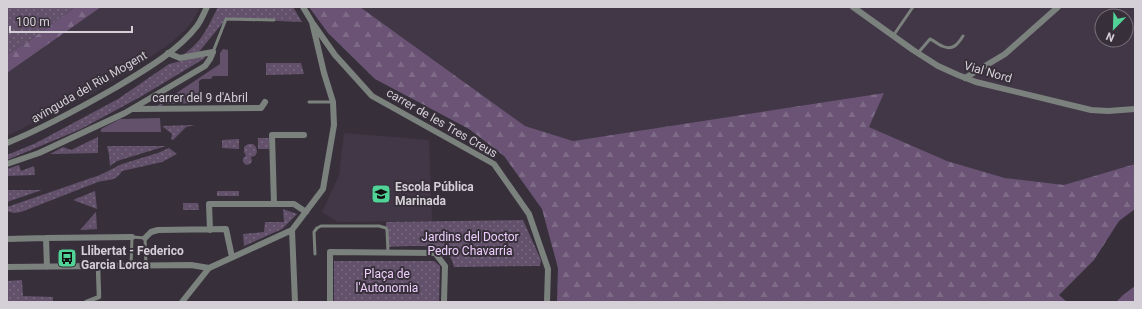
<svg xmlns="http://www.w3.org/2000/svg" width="1142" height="309" viewBox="0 0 1142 309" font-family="Roboto,sans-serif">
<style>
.built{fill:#423747;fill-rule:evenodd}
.grass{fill:url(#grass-dots)}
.forest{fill:url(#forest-firs)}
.garden{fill:#63516b}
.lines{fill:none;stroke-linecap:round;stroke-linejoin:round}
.service{stroke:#7b817d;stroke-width:3}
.pedestrian{stroke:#7b817d;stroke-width:4.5}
.minor{stroke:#7b817d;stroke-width:6}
.labels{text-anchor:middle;stroke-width:4;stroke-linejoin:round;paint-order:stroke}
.street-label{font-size:12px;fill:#d5d0d7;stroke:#37303a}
.poi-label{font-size:12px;font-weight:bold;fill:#d5d0d7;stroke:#37303a;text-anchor:start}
.park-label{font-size:12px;fill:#efcffe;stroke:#37303a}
</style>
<defs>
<pattern id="grass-dots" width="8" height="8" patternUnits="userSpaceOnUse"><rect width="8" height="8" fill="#63516b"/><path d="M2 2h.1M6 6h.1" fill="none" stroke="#78697f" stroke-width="1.8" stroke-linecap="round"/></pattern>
<pattern id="forest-firs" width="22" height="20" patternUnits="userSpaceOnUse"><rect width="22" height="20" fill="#6a5375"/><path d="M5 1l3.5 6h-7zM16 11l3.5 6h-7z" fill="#7e6b88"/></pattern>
</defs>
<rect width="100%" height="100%" fill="#37303a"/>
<!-- built -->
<path class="built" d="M101,7H200L193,20L186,29L172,42L134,68L93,93L7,136V73Z
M360,7H1135V164L1064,186L1005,178L947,161L869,127L884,93L573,141L525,126ZM1102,16H1126V40H1102Z
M344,133L429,140L432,221L338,222L322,212L339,176Z"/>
<!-- grass -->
<path class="grass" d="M7,7H75L26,43L7,54Z
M218,7H293L302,22L226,19L198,53L187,56L184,54C203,41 208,26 218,7Z
M201,56H204L205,58L142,96L81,129L7,160V155L36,143L118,99L169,64Z
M266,63H301L304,74L266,75Z
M195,125L186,127L173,140L171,139L172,134L162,126Z
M98,137V153L50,154L63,147L71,150Z
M258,138H269V149H258Z
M239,139V149L222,148V140Z
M248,144H253L256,147L257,152L255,156L251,157L252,161L250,164L246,165L243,162V158L246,156L244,152V147Z
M107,146H166L117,161L110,166L109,155Z
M169,148L177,154L162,162L122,171C115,182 110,179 98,182L21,212L14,213L7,211V207L100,175L122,164L158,153Z
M19,165L21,171L34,166L35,175L7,176V169Z
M7,190H42L7,202Z
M95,191L97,209L73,200Z
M217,191H239V196H217Z
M183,203H198L199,210H183Z
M283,209L297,214L282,229L244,246L243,234L264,232L265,222H284Z
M96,212L97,229L80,230Z
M523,220L541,260L540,266L454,267C449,246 435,246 417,246C407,246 398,246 388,247L386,222Z
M334,261H434L440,266L439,302H334Z
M22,280L23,296L53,297V302H7V281Z"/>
<!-- forest -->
<path class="forest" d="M75,7H101L7,73V54L26,43Z
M309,7H360L525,126L573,141L884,93L869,127L947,161L1005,178L1064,185L1135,164V209L1119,221L1094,260L1059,295L1067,302H557L558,268L542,209L504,156L469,129L375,79L328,33Z
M1135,286V302H1116L1123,295Z"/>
<!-- garden -->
<path class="garden" d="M223,49L228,50V76H213L211,79H202L199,81V103L163,104L161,107L157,106L220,64V53Z
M160,118L161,132H101V129L120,119Z"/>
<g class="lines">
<!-- service -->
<path class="service" d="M893,36L913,7
M213,52L226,19L274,20
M918,53L930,39C935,41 937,44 942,46C953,51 958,44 963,36
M309,102H333
M315,254L314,232L317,228L321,226H379L386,228L387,230L388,252
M131,266L132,237L145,238L146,266"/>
<!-- pedestrian -->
<path class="pedestrian" d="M86,302L99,297L98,267"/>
<!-- minor -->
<path class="minor" d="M853,7L913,50L938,66L958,75L976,82L1091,110L1108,111L1135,109
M314,25L335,55L372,96L494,164L529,214L548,269L547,302
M168,53L180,58L213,52
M965,78L1005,54L1058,7
M133,109L261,108L265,102
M7,143C44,128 80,108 115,88C143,71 177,52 197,26C201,21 204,13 207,7
M7,164L39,153L125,113L205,66L210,59L213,52
M274,204L272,135H304
M210,230L209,204H294L306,212
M292,230L295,302
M145,238L151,232L158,230L226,229L232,257
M7,239L46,238
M7,267L191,265L209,268L292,230L323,189L334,125L333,102L324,73L312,22L303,7
M47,267L46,238L132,237
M182,302L209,268
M330,302V252L435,253L445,266L444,302"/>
</g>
<!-- icons -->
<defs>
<symbol id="school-square" viewBox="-11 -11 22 22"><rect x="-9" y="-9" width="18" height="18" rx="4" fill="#51d397" stroke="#37303a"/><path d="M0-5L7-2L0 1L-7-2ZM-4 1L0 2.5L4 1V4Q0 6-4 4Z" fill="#111"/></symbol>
<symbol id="bus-square" viewBox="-11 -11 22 22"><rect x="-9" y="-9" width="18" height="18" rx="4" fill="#51d397" stroke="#37303a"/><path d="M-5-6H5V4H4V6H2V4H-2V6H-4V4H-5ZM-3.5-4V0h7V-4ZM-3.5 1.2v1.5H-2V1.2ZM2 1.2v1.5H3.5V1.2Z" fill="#111"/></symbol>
</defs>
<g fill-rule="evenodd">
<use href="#school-square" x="370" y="183" width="22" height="22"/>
<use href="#bus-square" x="56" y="247" width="22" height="22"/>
</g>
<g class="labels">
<!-- street labels -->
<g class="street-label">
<text transform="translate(988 72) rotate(16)" y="4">Vial Nord</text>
<text transform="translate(89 87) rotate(-30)" y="4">avinguda del Riu Mogent</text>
<text x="200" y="102">carrer del 9 d'Abril</text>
<text transform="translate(442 123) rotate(30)" y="4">carrer de les Tres Creus</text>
</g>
<!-- poi labels -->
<g class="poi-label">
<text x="395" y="191">Escola Pública<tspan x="395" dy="14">Marinada</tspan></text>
<text x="81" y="255">Llibertat - Federico<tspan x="81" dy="14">Garcia Lorca</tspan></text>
</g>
<!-- park labels -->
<g class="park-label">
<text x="470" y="241">Jardins del Doctor<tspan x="470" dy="14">Pedro Chavarría</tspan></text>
<text x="387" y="278">Plaça de<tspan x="387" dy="14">l'Autonomia</tspan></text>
</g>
</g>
<!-- border -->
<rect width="1142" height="309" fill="none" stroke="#d5d0d7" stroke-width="16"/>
<!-- north arrow -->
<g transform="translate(1114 28) rotate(203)"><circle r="19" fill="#37303a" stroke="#767079"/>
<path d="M0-3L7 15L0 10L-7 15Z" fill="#51d397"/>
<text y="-6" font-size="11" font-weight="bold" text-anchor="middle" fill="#d5d0d7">N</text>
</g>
<!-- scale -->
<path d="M10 26v6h122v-6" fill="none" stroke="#d5d0d7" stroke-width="2"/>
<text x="16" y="26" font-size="12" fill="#d5d0d7" stroke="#37303a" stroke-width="3" paint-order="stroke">100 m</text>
</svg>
